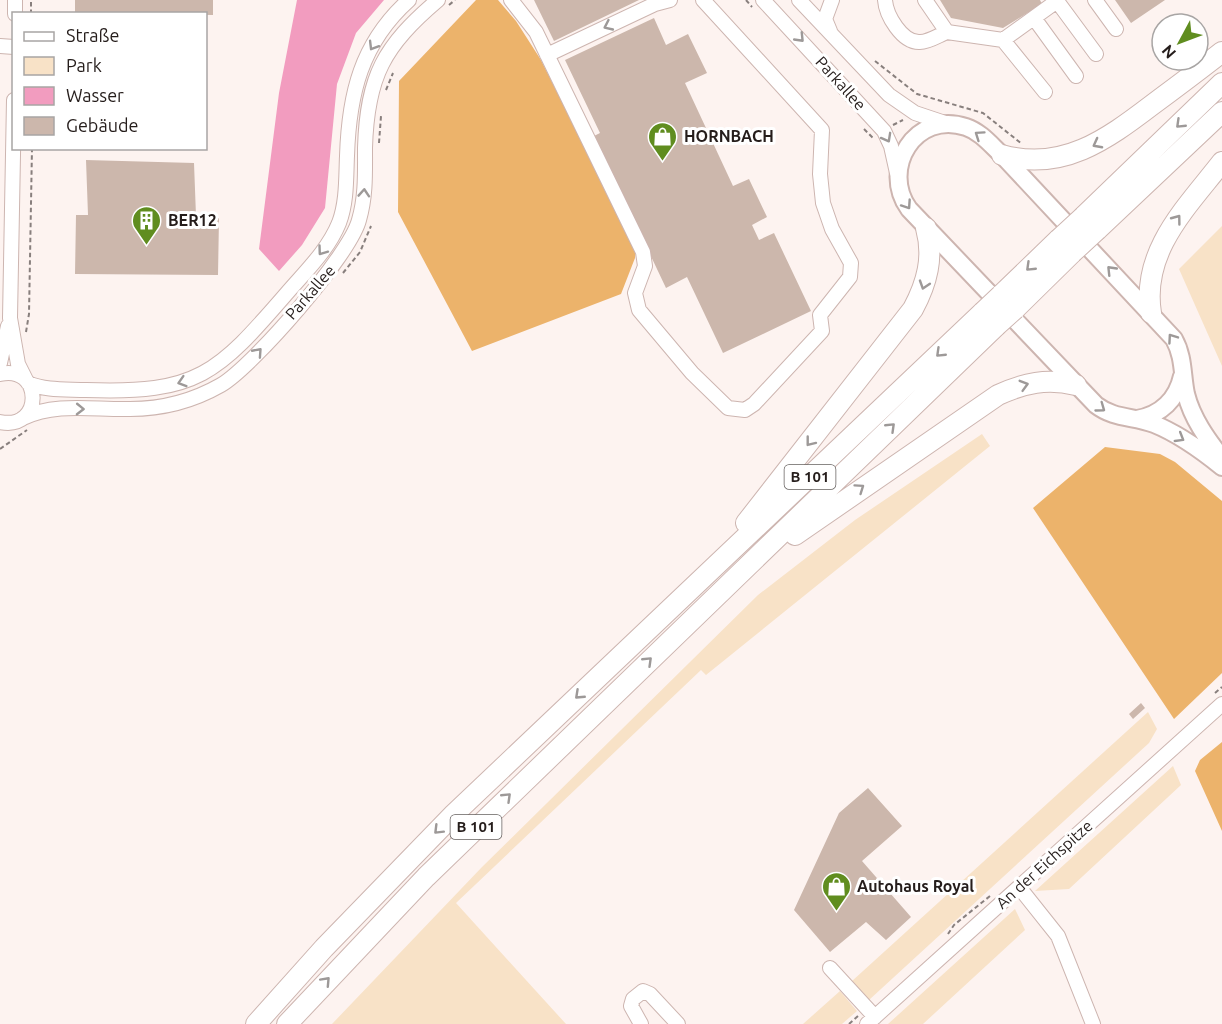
<svg xmlns="http://www.w3.org/2000/svg" width="1222" height="1024" viewBox="0 0 1222 1024" font-family="Ubuntu,sans-serif">
<style>
.green{fill:#f8e2c7}
.forest{fill:#ecb36b}
.water{fill:#f29cbf}
.building{fill:#ccb7ac}
.lines{fill:none;stroke-linecap:round;stroke-linejoin:round}
.minor-casing{stroke:#cdb5b0;stroke-width:16}
.major-casing{stroke:#cdb5b0;stroke-width:20}
.highway-casing{stroke:#cdb5b0;stroke-width:22}
.path{stroke:#887f7d;stroke-width:2;stroke-dasharray:4.5 3;stroke-linecap:butt}
.minor{stroke:#fff;stroke-width:14}
.major{stroke:#fff;stroke-width:16}
.highway{stroke:#fff;stroke-width:20}
.highway-bridge-casing{stroke:#cdb5b0;stroke-width:22;stroke-linecap:butt}
.highway-bridge{stroke:#fff;stroke-width:20}
.oneway{stroke:#9d9998}
.labels{text-anchor:middle;stroke-width:6;stroke-linejoin:round;paint-order:stroke}
.shield{fill:#fff;stroke:#66615f;stroke-width:1.5}
.shield-label{font-size:15px;font-weight:bold;fill:#251d1b}
.street-label{font-size:16px;fill:#251d1b;stroke:#fff}
.poi-label{font-size:16px;font-weight:bold;fill:#251d1b;stroke:#fff;text-anchor:start}
</style>
<rect width="100%" height="100%" fill="#fdf3f0"/>
<!-- green -->
<path class="green" d="M1222,226V366L1179,269Z
M982,434L990,446L706,675L701,670L456,903L566,1024H332L482,867L758,595L855,520Z
M1148,712L1157,729L1149,743L869,1000L852,981Z
M1173,766L1181,785L1069,889L1035,891Z
M1015,909L1025,930L923,1024H888Z
M840,991L857,1011L842,1024H803Z"/>
<!-- forest -->
<path class="forest" d="M476,0H498L516,21L541,60L636,249L635,258L621,294L472,351L398,212L399,81Z
M1105,447L1160,454L1175,462L1222,501V673L1174,719L1033,508Z
M1222,742V831L1195,771L1200,760Z"/>
<!-- water -->
<path class="water" d="M297,0H384L356,33L337,84L325,208L302,245L279,271L259,249L279,93Z"/>
<!-- building -->
<path class="building" d="M75,0H213V15L75,13Z
M534,0H639L554,41Z
M940,0H1040L1042,4L1003,28L951,18Z
M1115,0H1165L1131,23Z
M654,18L666,45L688,34L707,73L685,83L733,186L749,179L767,217L752,225L759,240L774,233L811,311L723,353L687,277L666,288L594,136L600,133L565,60Z
M86,160L194,163L196,216L219,218L218,275L75,274L76,215H88Z
M1141,703L1145,708L1133,719L1129,714Z
M868,788L902,826L862,861L911,917L886,940L866,922L830,952L794,910L839,813Z"/>
<g class="lines">
<defs>
<path id="minor" d="M511,0L536,32L643,252L645,266L635,293L639,310L692,373L728,408L745,410L754,404L822,331L820,315L850,277L851,263L832,229L823,203L820,174L822,130L703,0
M763,0L884,131L891,146L897,173
M799,0L889,95L915,113L945,123
M885,0C886,15 902,43 920,42C929,42 939,35 947,32
M925,0L947,32L1003,40L1057,1L1096,54
M1095,0L1116,29
M15,14V0
M1034,18L1076,76
M830,31L825,19L832,0
M1003,40L1045,92
M0,46L14,47
M547,55L655,4L670,0
M14,100L10,318L18,364L26,380
M0,363L8,326
M0,374C43,364 44,431 0,422
M28,383C46,391 67,389 86,390C198,394 217,374 287,293C306,271 328,250 339,223C347,202 346,178 347,156C349,94 361,43 409,0
M23,418C56,402 94,410 130,409C163,409 193,401 221,385C253,366 350,255 359,220C366,196 365,172 365,148C367,76 384,46 438,0
M1019,887L1058,936L1093,1024
M830,968L875,1017
M641,1024L631,1006L633,999L643,991L650,994L678,1024
M867,1024L1222,704"/>
<path id="major" d="M1137,419C1161,415 1177,399 1182,376
M1222,458C1207,439 1192,418 1186,394C1182,375 1184,357 1174,339L1002,155C991,145 981,132 966,127C915,110 880,169 909,209L1096,405C1114,419 1133,416 1154,424C1179,434 1201,450 1222,467"/>
<path id="highway" d="M1002,155C1062,172 1106,140 1152,105C1175,88 1199,70 1222,52
M1084,216L1222,83
M1097,230L1222,112
M1001,295L1059,239
M1015,309L1072,253
M1151,313C1141,251 1187,207 1222,162
M746,523L913,309C927,283 934,257 926,228
M795,535L998,395C1024,383 1047,378 1076,385
M256,1024L324,948L454,814L983,312
M287,1024L426,877L996,326"/>
</defs>
<!-- minor casing -->
<use href="#minor" class="minor-casing"/>
<!-- major casing -->
<use href="#major" class="major-casing"/>
<!-- highway casing -->
<use href="#highway" class="highway-casing"/>
<!-- path -->
<path class="path" d="M746,0L752,7
M449,5L455,0
M31,14V0
M875,61L917,94L983,113L1022,144
M386,90L393,73
M893,125L903,120
M864,129L873,138
M379,143L381,116
M343,273L360,252L371,226
M26,332L29,314L32,148
M0,449L27,430
M1215,693L1222,687
M948,934L954,925L990,896
M849,1024L858,1016"/>
<!-- minor -->
<use href="#minor" class="minor"/>
<!-- major -->
<use href="#major" class="major"/>
<!-- highway -->
<use href="#highway" class="highway"/>
<defs>
<path id="highway-bridge" d="M1059,239L1084,216
M1072,253L1097,230
M983,312L1001,295
M996,326L1015,309"/>
</defs>
<!-- highway-bridge casing -->
<use href="#highway-bridge" class="highway-bridge-casing"/>
<!-- highway-bridge -->
<use href="#highway-bridge" class="highway-bridge"/>
</g>
<!-- one-way arrows -->
<defs><path id="oneway-chevron" d="M-2-3.5L2.5 0L-2 3.5" fill="none" stroke-width="1.6" stroke-linecap="round" stroke-linejoin="round" transform="scale(1.5)"/></defs>
<g class="oneway">
<use href="#oneway-chevron" transform="translate(608 26) rotate(155)"/>
<use href="#oneway-chevron" transform="translate(800 38) rotate(46)"/>
<use href="#oneway-chevron" transform="translate(373 46) rotate(121)"/>
<use href="#oneway-chevron" transform="translate(1180 124) rotate(136)"/>
<use href="#oneway-chevron" transform="translate(979 135) rotate(-145)"/>
<use href="#oneway-chevron" transform="translate(887 138) rotate(61)"/>
<use href="#oneway-chevron" transform="translate(1097 144) rotate(152)"/>
<use href="#oneway-chevron" transform="translate(364 193) rotate(-86)"/>
<use href="#oneway-chevron" transform="translate(907 205) rotate(56)"/>
<use href="#oneway-chevron" transform="translate(1177 219) rotate(-53)"/>
<use href="#oneway-chevron" transform="translate(322 251) rotate(126)"/>
<use href="#oneway-chevron" transform="translate(1030 267) rotate(136)"/>
<use href="#oneway-chevron" transform="translate(1111 270) rotate(-134)"/>
<use href="#oneway-chevron" transform="translate(924 285) rotate(108)"/>
<use href="#oneway-chevron" transform="translate(1172 338) rotate(-125)"/>
<use href="#oneway-chevron" transform="translate(258 352) rotate(-48)"/>
<use href="#oneway-chevron" transform="translate(940 353) rotate(136)"/>
<use href="#oneway-chevron" transform="translate(182 382) rotate(163)"/>
<use href="#oneway-chevron" transform="translate(1024 385) rotate(-16)"/>
<use href="#oneway-chevron" transform="translate(1101 408) rotate(36)"/>
<use href="#oneway-chevron" transform="translate(80 409) rotate(1)"/>
<use href="#oneway-chevron" transform="translate(891 427) rotate(-44)"/>
<use href="#oneway-chevron" transform="translate(1180 438) rotate(31)"/>
<use href="#oneway-chevron" transform="translate(810 442) rotate(128)"/>
<use href="#oneway-chevron" transform="translate(860 488) rotate(-35)"/>
<use href="#oneway-chevron" transform="translate(648 661) rotate(-44)"/>
<use href="#oneway-chevron" transform="translate(579 695) rotate(137)"/>
<use href="#oneway-chevron" transform="translate(507 797) rotate(-44)"/>
<use href="#oneway-chevron" transform="translate(438 830) rotate(135)"/>
<use href="#oneway-chevron" transform="translate(326 981) rotate(-47)"/>
</g>
<!-- icons -->
<defs>
<symbol id="shop-pin" viewBox="-11 -11 22 30"><path d="M0 17L-7.5 6A9.5 9.5 0 1 1 7.5 6Z" fill="#608d1f" stroke="#fff"/><path d="M-5-2.5h2.3a2.7 3.5 0 0 1 5.4 0H5L5.5 6h-11ZM-1.5-2.5h3a1.5 2.3 0 0 0-3 0Z" fill="#fff"/></symbol>
<symbol id="building-pin" viewBox="-11 -11 22 30"><path d="M0 17L-7.5 6A9.5 9.5 0 1 1 7.5 6Z" fill="#608d1f" stroke="#fff"/><path d="M-4-6H4V6H1V3H-1V6H-4ZM-2.5-4.3h1.7v1.8h-1.7ZM.8-4.3h1.7v1.8H.8ZM-2.5-1h1.7V.8h-1.7ZM.8-1h1.7V.8H.8Z" fill="#fff"/></symbol>
</defs>
<g fill-rule="evenodd">
<use href="#shop-pin" x="646" y="120" width="33" height="45"/>
<use href="#building-pin" x="130" y="204" width="33" height="45"/>
<use href="#shop-pin" x="820" y="870" width="33" height="45"/>
</g>
<g class="labels">
<!-- shield labels -->
<g class="shield">
<rect x="784.5" y="465" width="51" height="24" rx="4.5"/>
<rect x="450.5" y="815" width="51" height="24" rx="4.5"/>
</g>
<g class="shield-label">
<text x="810" y="482">B 101</text>
<text x="476" y="832">B 101</text>
</g>
<!-- street labels -->
<g class="street-label">
<text transform="translate(841 83) rotate(48)" y="6">Parkallee</text>
<text transform="translate(310 292) rotate(-49)" y="6">Parkallee</text>
<text transform="translate(1044 864) rotate(-42)" y="6">An der Eichspitze</text>
</g>
<!-- poi labels -->
<g class="poi-label">
<text x="684" y="142">HORNBACH</text>
<text x="168" y="226">BER12</text>
<text x="857" y="892">Autohaus Royal</text>
</g>
</g>
<!-- legend -->
<rect x="12" y="12" width="195" height="138" fill="#ffffff" stroke="#a8a5a4" stroke-width="1.5"/>
<rect x="24" y="32" width="30" height="9" fill="#ffffff" stroke="#a8a5a4" stroke-width="1.5"/>
<text x="66" y="42" font-size="18" fill="#251d1b">Straße</text>
<rect x="24" y="57" width="30" height="18" fill="#f8e2c7" stroke="#a8a5a4" stroke-width="1.5"/>
<text x="66" y="72" font-size="18" fill="#251d1b">Park</text>
<rect x="24" y="87" width="30" height="18" fill="#f29cbf" stroke="#a8a5a4" stroke-width="1.5"/>
<text x="66" y="102" font-size="18" fill="#251d1b">Wasser</text>
<rect x="24" y="117" width="30" height="18" fill="#ccb7ac" stroke="#a8a5a4" stroke-width="1.5"/>
<text x="66" y="132" font-size="18" fill="#251d1b">Gebäude</text>
<!-- north arrow -->
<g transform="translate(1180 42) rotate(229)"><circle r="28" fill="#ffffff" stroke="#a8a5a4" stroke-width="1.5"/>
<path d="M0-4.5L10 22L0 15L-10 22Z" fill="#608d1f"/>
<text y="-9" font-size="16" font-weight="bold" text-anchor="middle" fill="#251d1b">N</text>
</g>
</svg>
